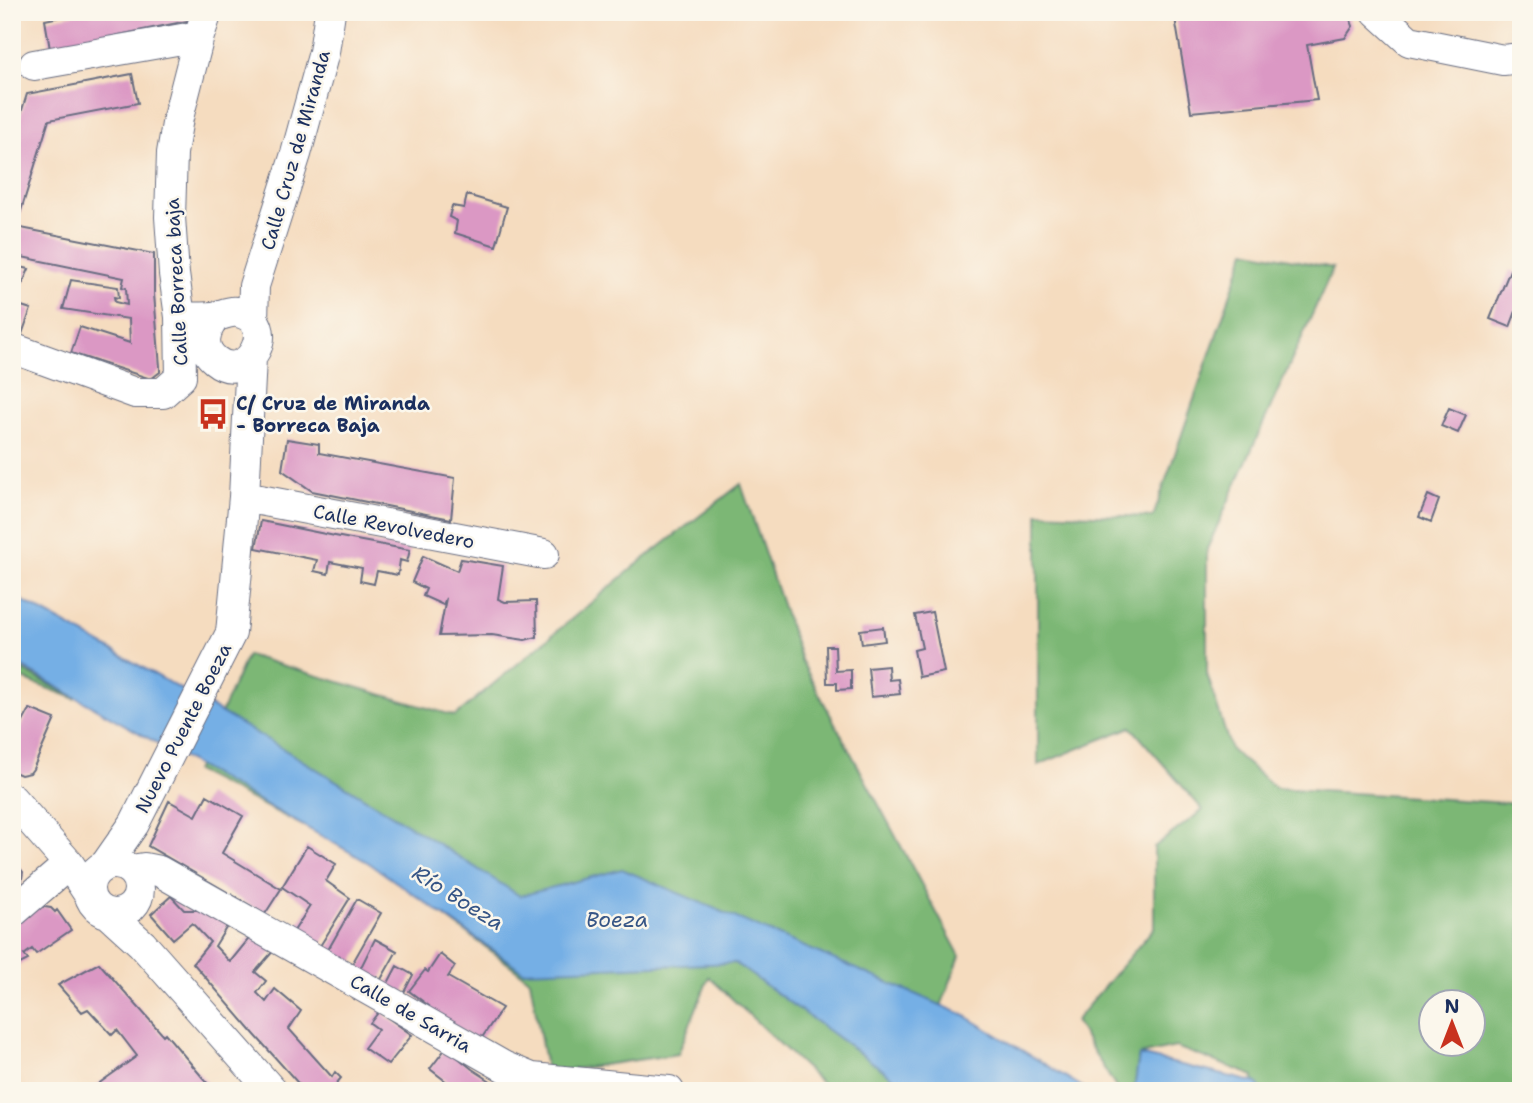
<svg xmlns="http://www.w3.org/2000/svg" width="1533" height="1103" viewBox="0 0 1533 1103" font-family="'Shantell Sans',sans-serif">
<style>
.forest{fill:#7bb775;stroke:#4b736a;stroke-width:2;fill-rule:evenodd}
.water{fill:#75afe5;stroke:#486fa2;stroke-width:2}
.building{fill:#db98c4}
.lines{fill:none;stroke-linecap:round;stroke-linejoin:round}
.minor-casing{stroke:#676c80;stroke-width:32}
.minor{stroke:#fff;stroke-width:30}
.labels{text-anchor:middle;stroke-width:5;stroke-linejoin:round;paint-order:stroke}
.street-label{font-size:19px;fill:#1b2f5e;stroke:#fbf7ec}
.poi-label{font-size:19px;font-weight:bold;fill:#1b2f5e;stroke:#fbf7ec;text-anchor:start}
.water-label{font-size:21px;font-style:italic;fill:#365586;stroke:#fbf7ec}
</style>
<rect width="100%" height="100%" fill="#fbf7ec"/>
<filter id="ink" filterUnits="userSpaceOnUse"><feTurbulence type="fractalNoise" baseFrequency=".0143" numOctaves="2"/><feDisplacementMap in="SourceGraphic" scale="14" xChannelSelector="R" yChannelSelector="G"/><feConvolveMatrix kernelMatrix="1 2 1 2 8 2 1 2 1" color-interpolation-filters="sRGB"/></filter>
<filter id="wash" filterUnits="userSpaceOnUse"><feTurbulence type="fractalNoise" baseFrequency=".00686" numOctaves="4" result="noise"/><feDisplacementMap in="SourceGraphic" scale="28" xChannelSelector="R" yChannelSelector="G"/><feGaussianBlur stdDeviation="1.57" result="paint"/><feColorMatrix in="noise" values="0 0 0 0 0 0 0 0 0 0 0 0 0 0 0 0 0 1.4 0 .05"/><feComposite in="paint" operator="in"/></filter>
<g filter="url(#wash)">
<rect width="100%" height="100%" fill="#f5dcbf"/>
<!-- forest -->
<path class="forest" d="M1246,250L1333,268L1207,549V674L1231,750L1276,788L1521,804V1091H1253L1254,1076L1176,1047L1139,1055L1134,1091H1118L1075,1021L1154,928V847L1203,810L1131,727L1038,765V513L1153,517ZM1432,1002H1474V1044H1432Z
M741,484L801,660L960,956L909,1091H830L709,977L678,1054L547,1073L530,980L365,857L195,771L247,655L455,716L640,562Z
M12,664L76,699L12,675Z"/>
<!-- water -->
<path class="water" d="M12,595C185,689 355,789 520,896L622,869L964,1015L1089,1091H912L735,963L523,971L369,863L12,661Z
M1139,1055L1257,1083L1262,1091H1134Z"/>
<g id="blocks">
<!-- building -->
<path class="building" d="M84,12H194L192,20L50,49L45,20Z
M1174,12H1348L1353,26L1345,38L1307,45L1317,100L1191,112Z
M132,74L138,103L49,120L16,227L154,254V294L160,367V372L151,379L71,353L80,327L130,343L129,319L63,309L71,280L118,287L119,298L114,297L115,302L127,305L126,288L122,287L124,278L12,255V142L27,94Z
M467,195L507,207L496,246L455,233L457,221L449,217L452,206L464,208Z
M12,265L29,269L23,283L12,295Z
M1510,270L1521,275V298L1510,327L1490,319Z
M12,303L31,309L22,334L12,331Z
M1449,408L1466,415L1458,433L1441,426Z
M287,439L319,444V453L455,478L451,519L312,491L282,470Z
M1428,495L1439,500L1431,522L1419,517Z
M261,521L335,536L410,550L407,562L400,560L398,575L377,571L374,584L360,581L362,568L330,562L328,574L314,571L317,560L256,548Z
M423,556L457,571L461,559L503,566L498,599L505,602L536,601L537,637L525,640L492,635L439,636L446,598L443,605L423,596L426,589L412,582Z
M932,612L944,672L919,677L914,650L922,648L915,615Z
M883,627L885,641L862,644L860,630Z
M826,646H835L836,671L851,670V689L837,690V683H827Z
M888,666L889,680L898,679L900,694L871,697L868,668Z
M30,709L55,719L33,769L30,773L21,775L12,771V742Z
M207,795L243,816L222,853L281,889L265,914L148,846L169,801L196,816Z
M307,846L336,864L326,881L350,898L320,946L294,931L310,906L282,887Z
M12,858L23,872L20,892L12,898Z
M171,896L184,910H206L229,923L215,946L230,962L251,936L275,949L255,972L266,981L257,993L266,1002L275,989L301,1011L289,1029L332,1077L335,1072L341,1078L336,1084L343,1091H305L255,1035L193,963L210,942L192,923L173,939L151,914Z
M357,899L381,913L352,964L328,950Z
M38,906L51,908L55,912L57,910L71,930L36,954L32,949L24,955L28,960L12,968V924Z
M375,939L397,951L380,981L360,969Z
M440,954L455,966L448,977L502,1008L479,1042L427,1009L429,1006L409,991L425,970L428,972Z
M99,963L163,1035L165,1033L214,1091L94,1089V1087L137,1056L117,1030L112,1035L88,1009L82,1012L58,985Z
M397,966L413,975L403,994L387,985Z
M381,1009L387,1017L412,1035L388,1065L364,1048L378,1029L370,1023Z
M446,1048L472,1069L506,1091H455L456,1089L430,1069Z"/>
</g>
</g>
<g filter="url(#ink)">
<use href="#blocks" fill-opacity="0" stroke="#676c80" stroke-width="2"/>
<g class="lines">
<defs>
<path id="minor" d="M1377,12L1409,41L1503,60L1521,58
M34,65L199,36
M180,317C191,317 202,318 213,317C222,316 228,310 238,312C282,322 248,387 215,360C199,347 205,330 215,317
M253,320L254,286L296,154L324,52L330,12
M12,348L135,393H163L181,377L180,317L174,274L170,217L172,153L178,118L199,36L207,12
M244,497L544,554
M12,799L69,864L90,896
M89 889a25 25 0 1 1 50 0a25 25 0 1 1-50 0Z
M106,864L134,824L231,633L244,497L251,358
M131,870L144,868L159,871L503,1066L532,1078L669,1091
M12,913L69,864
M109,914L142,944L272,1091"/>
</defs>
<!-- minor casing -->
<use href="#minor" class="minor-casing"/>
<!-- minor -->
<use href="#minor" class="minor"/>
</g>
</g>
<!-- icons -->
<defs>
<symbol id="bus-bare" viewBox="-9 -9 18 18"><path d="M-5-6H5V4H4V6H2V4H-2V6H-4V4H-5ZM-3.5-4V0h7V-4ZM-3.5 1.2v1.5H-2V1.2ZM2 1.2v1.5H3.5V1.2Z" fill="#c8321e" stroke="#fbf7ec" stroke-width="2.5" paint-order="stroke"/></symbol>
</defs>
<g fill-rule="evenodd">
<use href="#bus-bare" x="191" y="392" width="44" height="44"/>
</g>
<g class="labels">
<!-- street labels -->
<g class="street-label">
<text transform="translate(295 150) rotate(-74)" y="7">Calle Cruz de Miranda</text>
<text transform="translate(176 282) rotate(-93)" y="7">Calle Borreca baja</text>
<text transform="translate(394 526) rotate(11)" y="7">Calle Revolvedero</text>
<text transform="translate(183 728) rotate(-63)" y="7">Nuevo Puente Boeza</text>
<text transform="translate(411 1013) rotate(30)" y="7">Calle de Sarria</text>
</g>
<!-- poi labels -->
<g class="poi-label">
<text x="236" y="410">C/ Cruz de Miranda<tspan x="236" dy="22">- Borreca Baja</tspan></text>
</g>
<!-- water labels -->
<g class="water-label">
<text transform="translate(458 898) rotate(32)" y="7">Río Boeza</text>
<text x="617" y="927">Boeza</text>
</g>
</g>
<!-- margin -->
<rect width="1533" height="1103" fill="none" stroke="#fbf7ec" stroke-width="42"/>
<!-- north arrow -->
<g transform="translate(1452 1023)"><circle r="33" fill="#fbf7ec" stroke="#a1a7b3" stroke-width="2"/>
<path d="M0-5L12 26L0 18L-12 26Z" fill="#c8321e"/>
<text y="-10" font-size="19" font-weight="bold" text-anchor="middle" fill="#1b2f5e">N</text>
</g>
</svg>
